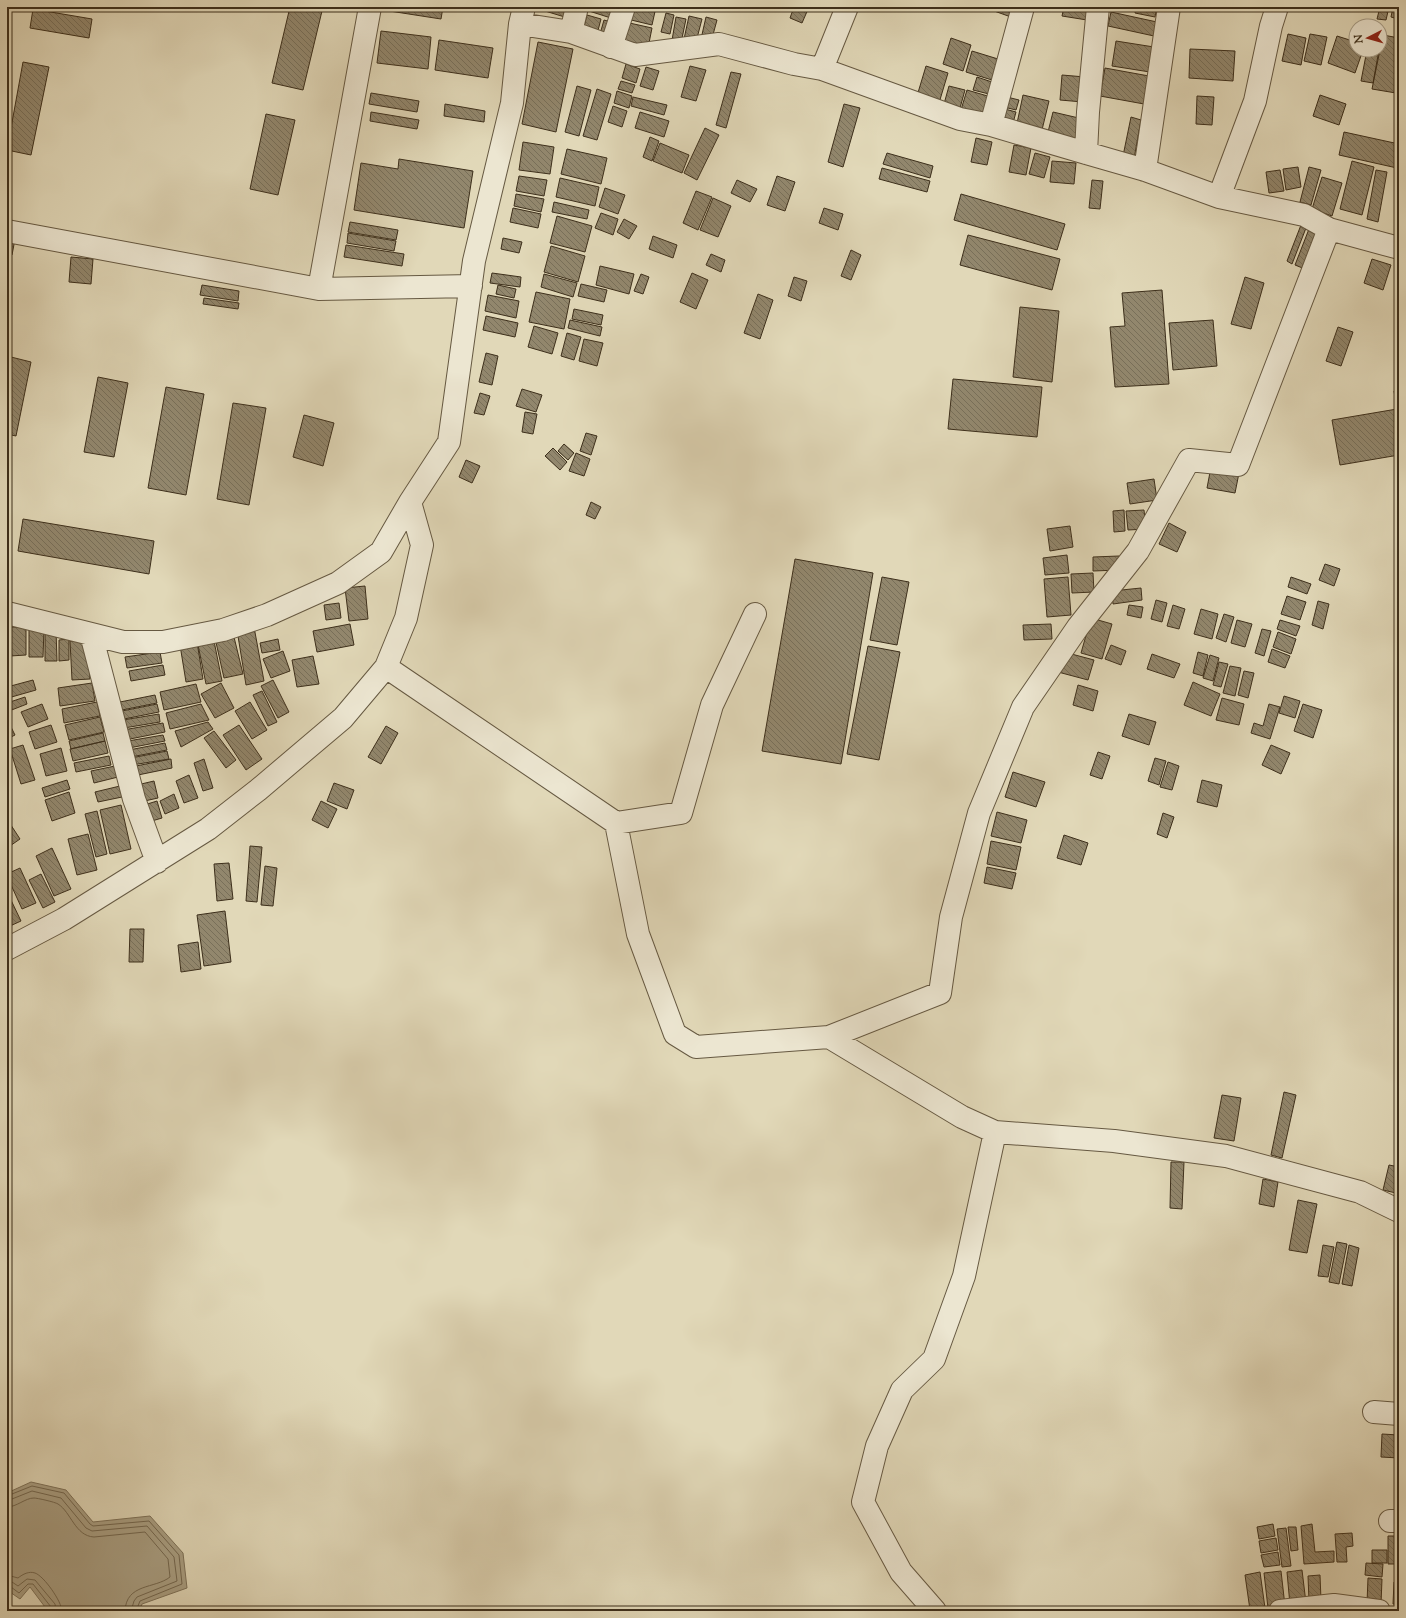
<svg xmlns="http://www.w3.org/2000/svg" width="1406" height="1618" viewBox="0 0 1406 1618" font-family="'Sorts Mill Goudy',serif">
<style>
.water{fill:#a99f83;stroke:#7e7259}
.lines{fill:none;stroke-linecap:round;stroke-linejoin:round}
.shore{stroke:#73674f;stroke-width:1}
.building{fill:url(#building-back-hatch);stroke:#3d2f1b}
.minor-casing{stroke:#665942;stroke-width:24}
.minor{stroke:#ece6d1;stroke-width:22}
</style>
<defs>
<pattern id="building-back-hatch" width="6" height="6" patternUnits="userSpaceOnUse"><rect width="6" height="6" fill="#92876d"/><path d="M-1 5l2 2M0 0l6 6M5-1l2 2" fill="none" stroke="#786f59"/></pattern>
</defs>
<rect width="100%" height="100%" fill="#e1d8b8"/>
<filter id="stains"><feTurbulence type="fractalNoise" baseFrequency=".005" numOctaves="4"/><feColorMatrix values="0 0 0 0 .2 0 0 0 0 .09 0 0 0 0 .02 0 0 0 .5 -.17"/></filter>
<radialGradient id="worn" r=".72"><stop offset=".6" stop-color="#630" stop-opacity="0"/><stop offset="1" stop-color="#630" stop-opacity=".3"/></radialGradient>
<!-- water -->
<path class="water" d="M31,1482L66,1490L93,1522L150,1516L183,1553L187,1588L142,1604L139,1611H48L30,1587L20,1599L7,1590V1493Z"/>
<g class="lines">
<!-- shore -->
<path class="shore" d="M7,1496L32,1486L64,1493L90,1524L93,1526L149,1521L179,1555L182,1584L140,1601L136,1611
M7,1501L32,1491L61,1498L86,1528L92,1531L147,1526L174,1557L177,1581L137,1597L134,1601L131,1611
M7,1507C17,1507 25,1498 34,1498C37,1498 55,1502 58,1504C71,1512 75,1536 94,1537L145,1532L168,1559L170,1577C155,1589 126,1583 125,1611
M7,1575L18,1578C23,1574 29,1571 35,1573C44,1576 62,1602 62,1611
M7,1581L12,1582L18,1586L27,1579L35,1580L55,1604L56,1611
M7,1586L11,1587L19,1593L28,1584H33L51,1607V1611"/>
</g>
<!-- building -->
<path class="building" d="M290,7H306L322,11L303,90L272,83Z
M384,7H443L441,19L383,10Z
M546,7H570L568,18L545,11Z
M591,7H618L614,19L589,11Z
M630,7H656L652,25L627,19Z
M794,7H809L802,23L790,18Z
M983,7H1015L1011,17Z
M1064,7H1089L1087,20L1062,16Z
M1136,7H1157L1155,17L1135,13Z
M1380,7H1389L1386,20L1377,19Z
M1393,7H1399L1398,19L1391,17Z
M33,9L92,19L89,38L30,28Z
M1111,12L1157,22L1154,36L1108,26Z
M666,13L674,15L670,34L661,32Z
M587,15L601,19L596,38L582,34Z
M689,16L702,19L696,42L684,39Z
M676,17L686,19L680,48L671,46Z
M706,17L717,20L711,42L701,39Z
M604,20L614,23L598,41Z
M625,22L652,28L648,48L617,44Z
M381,31L431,37L428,69L377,63Z
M1288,34L1306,38L1301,65L1282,61Z
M1310,34L1327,37L1321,65L1304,61Z
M1383,35L1399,38V77L1396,93L1372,89Z
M1337,36L1356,42V50H1363L1355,73L1328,63Z
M951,38L971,45L963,71L943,64Z
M439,40L493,48L488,78L435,70Z
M1116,41L1154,47L1150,72L1112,66Z
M538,42L573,49L556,132L522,124Z
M1190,49L1235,51L1233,81L1189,78Z
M1367,50H1379L1373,83L1361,81Z
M972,51L998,59L992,80L966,72Z
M23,62L49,67L31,155L7,150Z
M626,64L640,69L636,83L622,78Z
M690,66L706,70L696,101L681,97Z
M926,66L948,73L939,103L917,96Z
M646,67L659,71L653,90L640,86Z
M1105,68L1149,76L1144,104L1100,96Z
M731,72L741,74L726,128L716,125Z
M1062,75L1085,77L1083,102L1060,100Z
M977,77L992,82L989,94L973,90Z
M621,81L635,85L632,93L618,89Z
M577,86L591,90L579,136L565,132Z
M949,86L965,90L960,108L944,104Z
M597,89L611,94L597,140L583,136Z
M967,90L991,97L984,120L960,113Z
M617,91L632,96L629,108L614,103Z
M371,93L419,101L417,112L369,104Z
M1023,95L1049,101L1041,134L1016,128Z
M1320,95L1346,104L1339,125L1313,116Z
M1197,96L1214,97L1212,125L1196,124Z
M633,97L667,105L664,115L631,106Z
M1007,97L1019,100L1016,110L1004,107Z
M445,104L485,111L484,122L444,116Z
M844,104L860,108L843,167L828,162Z
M613,106L627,111L622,127L608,122Z
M1001,108L1016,112L1013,123L999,119Z
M371,112L419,120L417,129L370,121Z
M640,112L669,121L664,137L635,128Z
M1053,112L1083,119L1078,140L1048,132Z
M266,114L295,120L278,195L250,189Z
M1131,117L1141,120L1134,159L1123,156Z
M705,128L719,135L697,180L684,173Z
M1344,132L1399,144V158L1397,168L1339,155Z
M650,137L659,141L652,161L643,157Z
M976,138L992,142L987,165L971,162Z
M523,142L554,147L550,174L519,170Z
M660,143L689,155L682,173L653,161Z
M1014,145L1031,148L1026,175L1009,172Z
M567,149L607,158L601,184L561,174Z
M887,153L933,166L930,178L883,164Z
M1035,153L1050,157L1044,178L1029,174Z
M399,159L473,171L464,228L354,210L361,163L398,169Z
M1052,161L1076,163L1074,184L1050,182Z
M1352,161L1374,167L1362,215L1340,209Z
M1298,167L1301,187L1286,190L1283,169Z
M1309,167L1321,170L1311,205L1300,202Z
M882,168L930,181L927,192L879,179Z
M1280,170L1284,191L1269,193L1266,172Z
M1376,170L1387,172L1378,222L1367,219Z
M519,176L547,180L544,196L516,191Z
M777,176L795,182L785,211L767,205Z
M1322,177L1342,183L1332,216L1312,209Z
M560,178L599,187L595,206L556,197Z
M737,180L757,189L750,202L731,193Z
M1092,180L1103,181L1100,209L1089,208Z
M605,188L625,195L618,214L599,207Z
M696,191L712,197L698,230L683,223Z
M516,194L544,199L541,212L514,206Z
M961,194L1065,224L1057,250L954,220Z
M713,198L731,206L718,237L700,230Z
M554,202L589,210L587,219L552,212Z
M513,208L541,214L538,228L510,222Z
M824,208L843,214L838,230L819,223Z
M601,213L618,219L613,235L595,228Z
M557,216L592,226L585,252L550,243Z
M624,219L637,226L629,239L617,232Z
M350,222L398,230L396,240L348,232Z
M1301,225L1306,228L1292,264L1287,261Z
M1309,229L1319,233L1305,269L1295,265Z
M348,233L396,241L394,251L347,243Z
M968,235L1060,259L1052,290L960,265Z
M653,236L677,245L673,258L649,249Z
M7,238L15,239L12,255L7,254Z
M503,238L522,242L519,253L501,249Z
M346,245L404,254L402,266L344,257Z
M551,246L585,256L578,282L544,272Z
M851,250L861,255L851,280L841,276Z
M711,254L725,260L721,272L706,265Z
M71,257L93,259L91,284L69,282Z
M1372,259L1391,265L1383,290L1364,283Z
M600,266L634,274L629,294L596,285Z
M492,273L521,277L520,287L490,283Z
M692,273L708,280L696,309L680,302Z
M544,274L577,283L573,297L541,287Z
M641,274L649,277L643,294L634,291Z
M794,277L807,281L801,301L788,296Z
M1245,277L1264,283L1251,329L1231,324Z
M581,284L607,290L604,302L578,296Z
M202,285L239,291L238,301L200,295Z
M498,285L516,289L514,298L496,294Z
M1162,290L1169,384L1115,387L1110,327L1125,326L1122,293Z
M536,292L570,299L564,329L529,322Z
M758,294L773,300L760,339L744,333Z
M488,295L519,301L516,318L485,311Z
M204,298L239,303L238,309L203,304Z
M1020,307L1059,311L1052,382L1013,377Z
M574,309L603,315L601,325L572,319Z
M486,316L518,323L515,337L483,330Z
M570,320L602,327L600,336L568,328Z
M1213,320L1217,366L1173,370L1169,323Z
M534,326L558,333L552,354L528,347Z
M1338,327L1353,332L1341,366L1326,361Z
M567,333L581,337L574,360L561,356Z
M584,339L603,343L597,366L579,361Z
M486,353L498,356L492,385L479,382Z
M7,356L31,362L16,436L7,434Z
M98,377L128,383L114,457L84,452Z
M953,379L1042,387L1037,437L948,429Z
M166,387L204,394L186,495L148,488Z
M522,389L542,395L536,412L516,406Z
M1399,390V455L1340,465L1332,420L1397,409L1394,391Z
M480,393L490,396L484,415L474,413Z
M233,403L266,408L249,505L217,499Z
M525,412L537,414L533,434L522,432Z
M304,415L334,423L323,466L293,457Z
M586,433L597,436L591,455L580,451Z
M564,444L574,453L568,460L558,451Z
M553,448L567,462L560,470L545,456Z
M576,453L590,459L584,476L569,471Z
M466,460L480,466L472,483L459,477Z
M1211,467L1239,473L1235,493L1207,488Z
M1154,479L1157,500L1130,504L1127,483Z
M591,502L601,507L595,519L586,515Z
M1124,510L1125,531L1114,532L1113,511Z
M1144,510L1146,529L1128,530L1126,511Z
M23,519L154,541L149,574L18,551Z
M1169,523L1186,532L1177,552L1159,544Z
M1070,526L1073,547L1050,551L1047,529Z
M1067,555L1069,573L1045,575L1043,558Z
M1119,556V570L1093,571V557Z
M795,559L873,573L841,764L762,751Z
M1325,564L1340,569L1334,586L1319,580Z
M1093,573L1094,592L1072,593L1071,574Z
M882,577L909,582L897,645L870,640Z
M1068,577L1071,615L1047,617L1044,579Z
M1291,577L1311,584L1307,594L1288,587Z
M365,586L368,619L349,621L345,588Z
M1141,588L1142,600L1113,604L1112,591Z
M1287,596L1306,602L1300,620L1281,614Z
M1156,600L1167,603L1162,622L1151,619Z
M1318,601L1329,604L1323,629L1312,625Z
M339,603L341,618L326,620L324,605Z
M1129,605L1143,607L1141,618L1127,615Z
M1173,605L1185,609L1179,629L1167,626Z
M1201,609L1218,614L1212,639L1194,634Z
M1224,614L1234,617L1226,642L1216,638Z
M1091,618L1112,624L1102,659L1081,653Z
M1237,620L1252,624L1245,647L1231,643Z
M1280,620L1300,626L1296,636L1277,629Z
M350,624L354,645L317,652L313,631Z
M1051,624L1052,639L1024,640L1023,625Z
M10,627H26V655L10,656Z
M254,627L264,681L246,685L237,630Z
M29,629H44L43,657H29Z
M1262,629L1271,631L1264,656L1255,653Z
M56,630L57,661H45V631Z
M1278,632L1296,639L1291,654L1273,647Z
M233,633L243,674L224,678L215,638Z
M213,636L222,681L206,684L197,640Z
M69,639V660L59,661V640Z
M278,639L280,650L262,653L260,643Z
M70,641H88L90,679L72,680Z
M197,642L203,679L186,682L180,645Z
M1111,645L1126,651L1121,665L1105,659Z
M868,646L900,652L879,760L847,754Z
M1272,649L1290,656L1285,668L1268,662Z
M283,651L290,671L271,678L263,659Z
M160,652L162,663L127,668L125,657Z
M1064,652L1094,660L1088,680L1058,672Z
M1198,652L1208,655L1203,676L1193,673Z
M1152,654L1180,664L1174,678L1147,669Z
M1210,655L1219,658L1213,681L1203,678Z
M313,656L319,684L297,687L292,660Z
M1219,662L1228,664L1221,687L1213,685Z
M163,665L165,675L131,681L129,671Z
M1230,666L1241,668L1235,696L1223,693Z
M1244,671L1254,673L1248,698L1238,695Z
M33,680L36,690L8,698L7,687Z
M273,680L289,712L278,718L261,686Z
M1193,682L1220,694L1211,716L1184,705Z
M92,683L95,701L60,706L58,688Z
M221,683L234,708L215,718L201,694Z
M196,684L201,702L164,710L160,692Z
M1078,685L1098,691L1093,711L1073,705Z
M262,691L277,722L268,726L253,695Z
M155,695L157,703L122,710L120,702Z
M1284,696L1300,701L1295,718L1279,713Z
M25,697L27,704L9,711L7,703Z
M1222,698L1244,704L1239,725L1216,720Z
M97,702L100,716L64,723L62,709Z
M250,702L267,730L252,739L235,711Z
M42,704L48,719L28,727L21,712Z
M157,704L159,712L124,719L122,711Z
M201,704L209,720L170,729L166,713Z
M1269,704L1280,707L1270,739L1251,733L1254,723L1263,726Z
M1303,704L1322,710L1313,738L1294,731Z
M159,714L160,722L124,728L123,720Z
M1129,714L1156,722L1149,745L1122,736Z
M100,717L104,732L69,740L65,725Z
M7,719L15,735L7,739Z
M208,722L213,729L181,747L175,731Z
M163,723L165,732L125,740L123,730Z
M51,725L57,742L35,749L29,732Z
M239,725L262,759L246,770L223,735Z
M386,726L398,733L381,764L368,757Z
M214,731L236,760L226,768L204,738Z
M103,733L105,741L71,749L69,741Z
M163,735L165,741L129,748L128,741Z
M105,741L108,753L73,761L70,749Z
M165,743L167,750L131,757L129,750Z
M23,745L35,780L21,784L10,749Z
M1271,745L1290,753L1281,774L1262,765Z
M61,748L67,771L46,776L40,754Z
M167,751L169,759L132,765L131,758Z
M1098,752L1110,756L1102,779L1090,775Z
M109,756L111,765L76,772L74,763Z
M1155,758L1166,761L1159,785L1148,781Z
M171,759L172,768L133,776L131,767Z
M204,759L213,788L203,791L194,763Z
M1168,762L1179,766L1172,790L1160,787Z
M115,766L118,777L94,783L91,771Z
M1013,772L1045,782L1036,807L1005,797Z
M189,775L198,798L184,803L176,781Z
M67,780L70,789L45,797L42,788Z
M1202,780L1222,785L1217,807L1197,802Z
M154,781L158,798L140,802L137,785Z
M334,783L354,790L347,809L327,801Z
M120,786L122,797L98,802L95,792Z
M69,792L75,813L52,821L45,800Z
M174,794L179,808L165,814L160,801Z
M157,801L162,818L145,823L141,806Z
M321,801L337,809L328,828L312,820Z
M121,805L131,849L110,854L100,810Z
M97,811L107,854L96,857L85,814Z
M997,812L1027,820L1021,843L991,836Z
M1163,813L1174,817L1167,838L1157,834Z
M7,819L20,839L7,848Z
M88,834L97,870L77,875L68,839Z
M1064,835L1088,843L1081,865L1057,858Z
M991,841L1021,847L1016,870L987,864Z
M250,846L262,847L257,902L246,901Z
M52,848L71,889L54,896L36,856Z
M229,863L233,899L217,901L214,864Z
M265,866L277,868L273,906L261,905Z
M987,867L1016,873L1012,889L984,883Z
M20,868L36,903L22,909L7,876V874Z
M41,874L55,902L43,908L29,880Z
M10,898L21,921L10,926L7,919V900Z
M225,911L231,962L204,966L197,915Z
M130,929H144L143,962H129Z
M198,942L201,969L181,972L178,945Z
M1284,1092L1296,1095L1282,1158L1271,1155Z
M1222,1095L1241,1098L1234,1141L1214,1138Z
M1171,1162H1184L1182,1209L1170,1208Z
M1389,1165L1399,1167V1180L1396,1193L1383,1190Z
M1263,1179L1278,1182L1274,1207L1259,1204Z
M1298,1200L1317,1204L1307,1253L1289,1250Z
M1337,1242L1347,1244L1339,1284L1329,1282Z
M1323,1245L1334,1247L1328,1277L1318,1276Z
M1349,1245L1359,1248L1352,1286L1342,1284Z
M1382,1434L1399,1435V1458L1381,1457Z
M1273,1524L1275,1536L1259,1539L1257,1527Z
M1312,1524L1315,1552L1334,1551V1562L1304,1564L1301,1526Z
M1288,1527H1296L1298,1550L1291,1551Z
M1286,1528L1291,1566L1282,1567L1277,1529Z
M1352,1533L1353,1546L1346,1547L1347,1562H1337L1335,1534Z
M1388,1536H1399V1564H1388Z
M1276,1538L1278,1550L1261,1553L1259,1541Z
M1372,1550H1387V1563H1372Z
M1278,1552L1280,1565L1264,1567L1261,1555Z
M1366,1563L1383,1564L1382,1577L1365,1575Z
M1302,1570L1306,1603L1290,1605L1287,1572Z
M1281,1571L1285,1606L1268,1608L1264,1573Z
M1260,1572L1265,1608L1250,1610L1245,1575Z
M1320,1575L1321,1600L1309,1601L1308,1576Z
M1368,1578L1382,1579L1381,1604L1367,1603Z
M1394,1582H1399V1604H1393Z"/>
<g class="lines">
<defs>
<path id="minor" d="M370,7L319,289L471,286
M520,24L571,32L635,55L719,44L794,64L822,69L960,119L991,125L1086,153L1145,170L1219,197L1304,215L1329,229L1399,248
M571,32L577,7
M611,47L624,7
M822,69L847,7
M991,125L1023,7
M1086,153L1088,112L1098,7
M1145,170L1169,7
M1219,197L1255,101L1271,26L1277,7
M7,231L319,289
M7,613L123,642H163L223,630L267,615L338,583L381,552L410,502
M91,634L134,799L157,862
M386,667L616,823L638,934L675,1034L696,1047L829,1037L962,1117L995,1132L1114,1141L1226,1156L1360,1192L1399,1211
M616,823L681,813L712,705L755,614
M7,949L64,919L208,829L258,790L343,718L386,667L406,618L422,545L410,502L449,442L474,261L512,103L520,24L524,7
M829,1037L940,993L951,917L979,813L1023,707L1078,627L1138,551L1189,460L1238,465L1329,229
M1374,1412L1399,1414
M1390,1521H1399
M935,1611L901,1572L863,1502L877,1446L902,1390L934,1359L964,1276L995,1132
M1280,1611L1334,1605L1379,1611"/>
</defs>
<!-- minor casing -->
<use href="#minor" class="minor-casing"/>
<!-- minor -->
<use href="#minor" class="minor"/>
</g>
<!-- margin -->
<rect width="1406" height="1618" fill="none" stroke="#e1d8b8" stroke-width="24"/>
<rect x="8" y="8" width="1390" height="1602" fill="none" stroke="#3d2f1b" stroke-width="2"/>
<rect x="12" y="12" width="1382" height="1594" fill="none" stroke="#3d2f1b"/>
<!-- north arrow -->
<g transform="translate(1368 38) rotate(264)"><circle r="19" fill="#ece6d1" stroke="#a69d88"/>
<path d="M0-3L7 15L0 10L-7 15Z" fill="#8f2418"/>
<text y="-6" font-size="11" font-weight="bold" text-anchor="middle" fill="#3d2f1b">N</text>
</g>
<rect width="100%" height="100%" filter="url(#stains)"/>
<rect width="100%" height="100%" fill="url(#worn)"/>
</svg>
